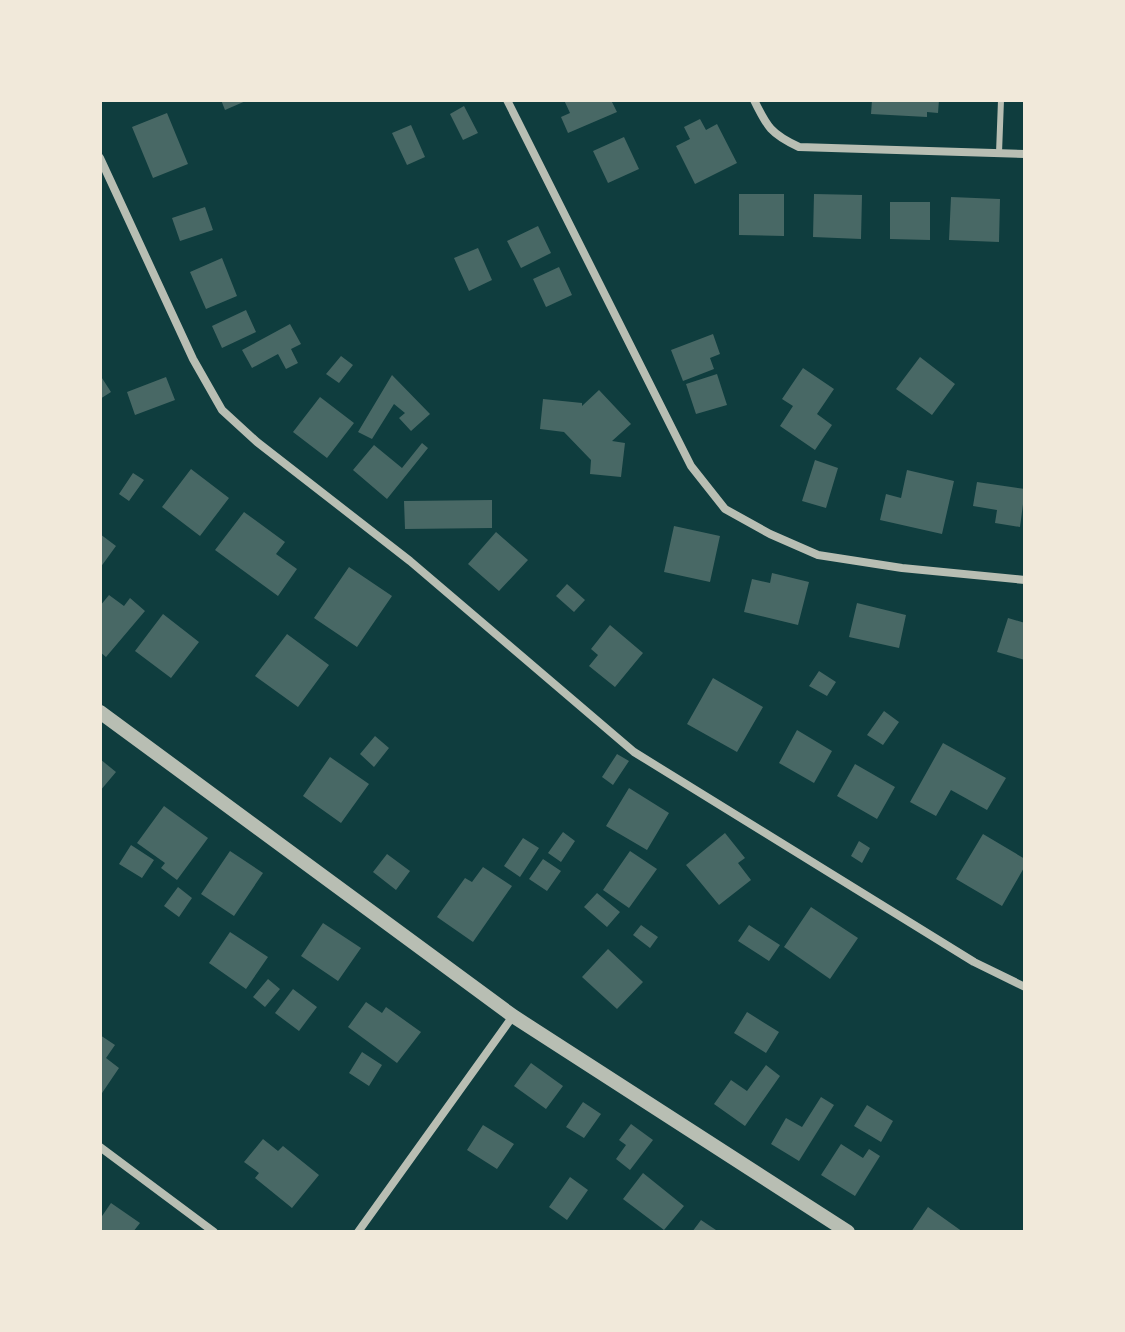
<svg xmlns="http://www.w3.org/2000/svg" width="1125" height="1332" viewBox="0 0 1125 1332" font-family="'Noto Serif',serif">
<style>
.building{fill:#486865}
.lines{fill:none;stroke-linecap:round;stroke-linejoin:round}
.service{stroke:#b8beb3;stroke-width:6}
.minor{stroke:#b8beb3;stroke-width:8}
.tertiary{stroke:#b8beb3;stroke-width:14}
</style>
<rect width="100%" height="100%" fill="#0f3d3e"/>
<!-- building -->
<path class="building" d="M221,100H248L225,110Z
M564,100H611L617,112L568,133L561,117L570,113Z
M872,100H939L938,113L927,112V117L871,114Z
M464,106L478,133L463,140L450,114Z
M167,113L188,164L153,178L132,127Z
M700,119L706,130L717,124L737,163L695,184L676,146L690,139L684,127Z
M411,125L425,157L407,165L392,133Z
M624,137L639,169L608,183L593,151Z
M739,194H784V236L739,235Z
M814,194L862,195L861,239L813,237Z
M951,197L1000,199L999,242L949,240Z
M890,202H930V240L890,239Z
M205,207L213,230L180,241L172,218Z
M538,226L551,253L521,268L507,241Z
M478,248L492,280L469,291L454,258Z
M222,258L237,296L206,309L190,272Z
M559,267L572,295L546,307L533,279Z
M246,310L256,332L222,348L212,326Z
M290,324L301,344L291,349L298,363L286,369L278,354L252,368L242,350Z
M713,334L720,354L710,358L714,369L683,381L671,350Z
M341,356L353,365L339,383L326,374Z
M920,357L955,384L932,415L896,389Z
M803,368L834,389L817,414L832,425L815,450L780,426L793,406L782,399Z
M717,374L727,405L696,414L686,384Z
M100,375L111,392L100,399Z
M392,375L430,414L411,431L399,418L405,413L394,404L372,439L358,432Z
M166,377L175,400L135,415L127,392Z
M599,390L631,424L612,441L625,443L621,477L590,474L591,460L564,432L540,429L543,399L582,403V406Z
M320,397L354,423L327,458L293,432Z
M422,443L428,448L387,499L353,470L374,445L402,468Z
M815,460L838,468L826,508L802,501Z
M191,469L229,498L200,536L162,507Z
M907,470L954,481L942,534L880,520L886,494L901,498Z
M133,473L144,480L129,501L119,494Z
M977,482L1025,489L1020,527L995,523L997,510L973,506Z
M492,500V528L405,529L404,501Z
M244,512L285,542L276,554L297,569L278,596L215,550Z
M674,526L720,536L710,582L664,572Z
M496,532L528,560L499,591L468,564Z
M100,534L116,546L100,568Z
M349,567L392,596L357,647L314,618Z
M772,573L809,582L798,625L744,612L752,579L770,583Z
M567,584L585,600L574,612L556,596Z
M109,595L124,606L130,598L145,611L106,657L100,652V606Z
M857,603L906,615L899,648L849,637Z
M163,614L199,642L171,678L135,651Z
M1008,618L1025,623V660L997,652Z
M610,625L643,653L615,687L589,666L598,655L591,649Z
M287,634L329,665L298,707L255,676Z
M819,671L836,682L827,696L809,686Z
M713,678L763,707L737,752L687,724Z
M884,711L899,722L883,745L867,735Z
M797,730L832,751L814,783L779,763Z
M375,736L389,748L374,767L360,754Z
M943,743L1006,778L987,810L951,790L936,816L910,802Z
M617,754L629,761L613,785L602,777Z
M330,757L369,784L341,823L303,796Z
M100,759L116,772L100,791Z
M855,764L895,787L877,819L837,796Z
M629,788L669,813L647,850L606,826Z
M164,806L208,838L177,880L161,868L165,863L137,843Z
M563,832L575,841L561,862L548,853Z
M725,833L745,858L738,863L751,880L719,905L686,865Z
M983,834L1025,859V866L1002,906L956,879Z
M523,838L539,848L520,877L504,866Z
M859,841L870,848L862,863L851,856Z
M131,845L154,860L142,878L119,864Z
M230,851L263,873L234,916L201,894Z
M630,851L657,869L629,908L603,890Z
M387,854L410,871L396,890L373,872Z
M543,859L561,871L547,891L529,879Z
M483,867L512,886L473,942L437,917L465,878L472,882Z
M178,887L192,898L179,917L164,906Z
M597,893L620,912L607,927L584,907Z
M811,907L858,938L830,979L784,947Z
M323,923L361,948L338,981L301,956Z
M641,925L658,937L650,948L633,935Z
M749,925L780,945L769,961L738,941Z
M230,932L268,957L246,989L209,963Z
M608,949L643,982L617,1009L582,977Z
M268,979L280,989L265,1007L253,997Z
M293,989L317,1007L299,1031L275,1013Z
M366,1002L382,1013L386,1007L421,1032L397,1063L348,1027Z
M747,1012L779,1032L766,1053L734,1033Z
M100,1035L115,1045L106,1058L119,1068L100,1096Z
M362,1052L382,1065L369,1086L349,1073Z
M531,1063L563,1086L546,1109L514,1086Z
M766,1065L780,1076L745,1126L714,1104L731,1080L747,1091Z
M821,1097L834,1105L799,1161L771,1144L786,1118L802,1127Z
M583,1102L601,1114L584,1138L566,1127Z
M867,1105L893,1121L881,1142L854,1126Z
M631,1124L653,1140L630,1170L616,1159L626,1145L619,1140Z
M483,1125L514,1144L497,1169L467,1150Z
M263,1139L278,1151L283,1146L319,1175L292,1208L255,1178L259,1173L244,1162Z
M841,1144L863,1158L869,1149L880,1156L855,1196L821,1175Z
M643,1173L684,1206L664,1230L623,1199Z
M570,1177L588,1190L567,1220L549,1207Z
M111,1203L140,1223L133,1232H100V1219Z
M928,1207L963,1232H911Z
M701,1220L719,1232H692Z"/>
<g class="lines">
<!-- service -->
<path class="service" d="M999,153L1001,100"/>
<!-- minor -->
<path class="minor" d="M507,100L691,466L725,509L770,534L818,555L902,568L1025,580
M754,100C767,127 771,134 799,147L1025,154
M100,158L193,359L222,410L257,442L410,561L634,752L974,962L1025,987
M100,1147L214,1232
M358,1232L513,1016"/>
<!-- tertiary -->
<path class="tertiary" d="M100,712L513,1016L848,1232"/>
</g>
<!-- border -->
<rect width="1125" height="1332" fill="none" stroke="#f1e9da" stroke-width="204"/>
</svg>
